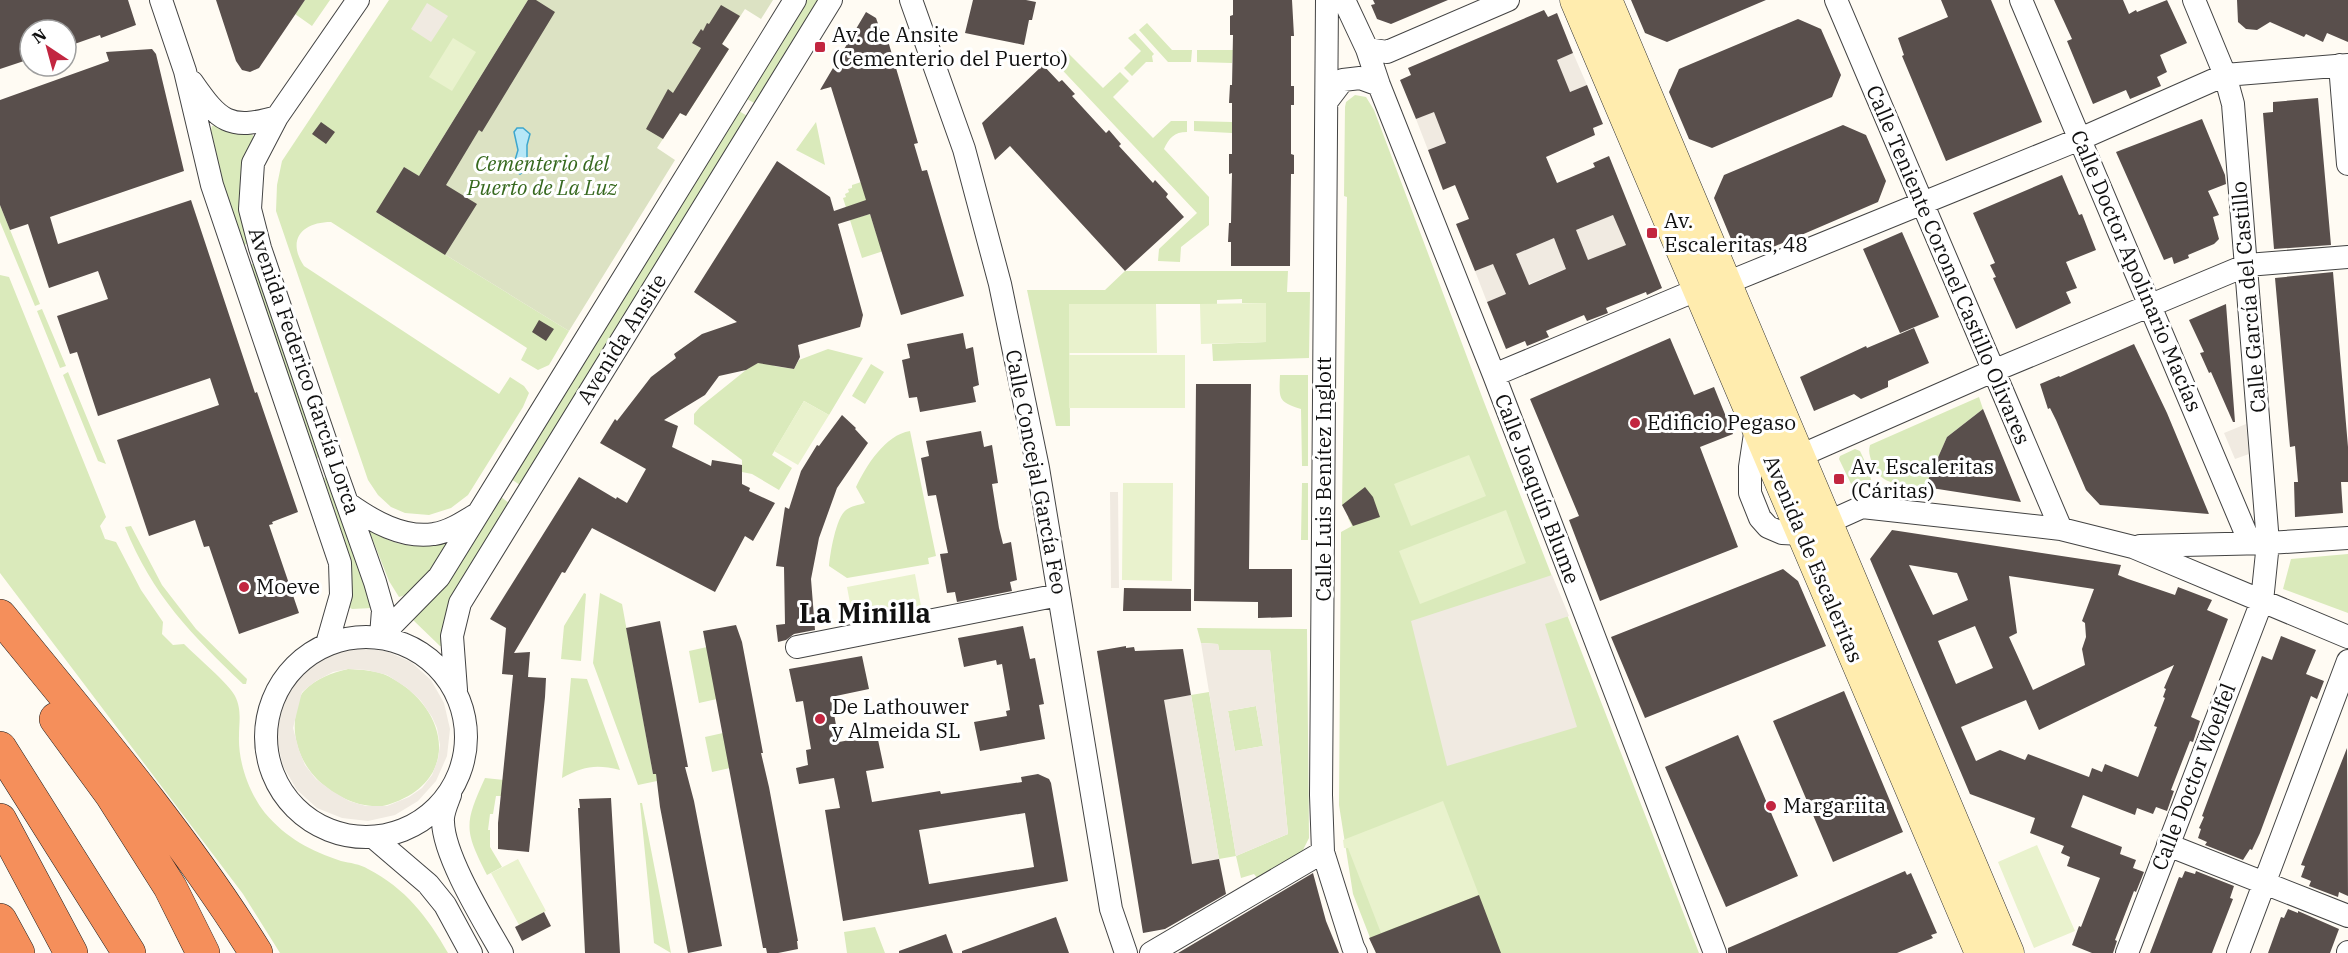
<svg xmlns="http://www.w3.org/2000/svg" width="2348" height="953" viewBox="0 0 2348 953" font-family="'IBM Plex Serif',serif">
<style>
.green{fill:#daeabb}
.cemetery{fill:#dce2c3}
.pitch{fill:#e9f2cd}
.plaza{fill:#f0eae1;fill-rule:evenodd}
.water{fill:#b7e7f7;stroke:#3da6ce;stroke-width:1.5}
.building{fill:#594f4c;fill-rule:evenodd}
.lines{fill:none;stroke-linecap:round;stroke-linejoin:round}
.street-casing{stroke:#434343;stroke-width:24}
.secondary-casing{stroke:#323232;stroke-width:33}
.highway-casing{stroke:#212121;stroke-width:34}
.street{stroke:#fff;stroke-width:22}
.secondary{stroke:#ffecae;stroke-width:32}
.highway{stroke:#f58f5b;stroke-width:33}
.poi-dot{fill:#c22640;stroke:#fff;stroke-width:2}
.labels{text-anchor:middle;stroke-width:6;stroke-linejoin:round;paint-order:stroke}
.poi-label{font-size:21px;fill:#101010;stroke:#fff;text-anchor:start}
.park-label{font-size:21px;font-style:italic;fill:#37691f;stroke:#fff}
.street-label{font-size:21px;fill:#101010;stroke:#fff}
.district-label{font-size:27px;font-weight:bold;fill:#101010;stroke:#fff}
</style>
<rect width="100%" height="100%" fill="#fffbf3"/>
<!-- green -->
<path class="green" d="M305,0H330L312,26L295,14Z
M389,0H528L419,176L376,212L569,331L549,365L538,370L521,360L527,348L331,222C303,222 286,239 304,266L499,394L510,377L524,386L529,393L523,407L468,495L451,508L429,515L405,513L391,507L378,495L368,480L276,211L277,185L282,161Z
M807,0H821L756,104L747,99Z
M1147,23L1172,50H1192L1191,62H1168L1139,30Z
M1135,33L1154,54L1152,56L1153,62H1146L1132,76L1124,68L1141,51L1128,38Z
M1062,47L1103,88L1120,72L1129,81L1113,97L1153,138L1171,121H1187V132C1174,132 1169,138 1164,149L1209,197V225L1181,247L1180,262L1158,261L1159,249L1197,213L1051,58Z
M1197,50H1233L1232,63L1197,62Z
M1355,95L1366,97L1374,110L1484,402L1699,953H1376L1353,894L1339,805L1341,532L1352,526L1348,518L1350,516L1342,505L1347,197L1344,196L1345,107L1346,102Z
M739,111L749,117L520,485L511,479Z
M1194,121L1232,122V133L1194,131Z
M816,122L825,165L796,150Z
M216,125L252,134L254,137L250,243L244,245L223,182L211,130L212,126Z
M886,174L852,219L870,214L878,239L907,230L911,242L862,258L843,198L846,197L845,194L849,192L848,189L852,188V185Z
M0,205L40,304L35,306L0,222Z
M257,262L323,456L317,458L250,265Z
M1125,271H1288L1287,292H1310L1309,358L1213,361L1212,344L1266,342V303H1242V299L1217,300V304H1069L1070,426H1056L1027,290H1105Z
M0,275L9,277L106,517L100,526L105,539L116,542L141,590L163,622L162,634L173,645L184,644C195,655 230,685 235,696C242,710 239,722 239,736C238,762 249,793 265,813C286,838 311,851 341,861C350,863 360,864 368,869C406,889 427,916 448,953H280L243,894L0,573Z
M42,309L66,366L60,368L37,311Z
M828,349L863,358L829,415L804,401L772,455L792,468L779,490L752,474L742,472V460L694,424V414L700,407L746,370L768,356L774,366L794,369L799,360Z
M871,364L884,372L865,404L852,396Z
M68,372L106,464L98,461L63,375Z
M1280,375H1308V466H1302L1301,409C1278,402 1279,399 1280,375Z
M1979,397L1983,409L1947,437L1925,487C1901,483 1882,488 1872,463C1870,456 1868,452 1870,445Z
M910,431L936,556L928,558L929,564L847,578L829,566C830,554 836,517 846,510C851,506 859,505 865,503L856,487C866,466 885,435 910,431Z
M1855,449L1860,451L1868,468L1872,483L1853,488L1839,459L1840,456Z
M329,476L372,608L352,609L349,607C357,561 337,521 324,478Z
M1302,483H1308V540H1301Z
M501,497L509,503L443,646H440L412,619L447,583Z
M131,526L162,585L196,629L247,679L246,684H243C192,635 152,595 125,527Z
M368,528C382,539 400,546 418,546C428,546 438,543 447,543C437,561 422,592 399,597L389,581Z
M2348,554V613L2283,589L2291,559Z
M584,593L586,594L581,661L561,659L564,626Z
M600,593L622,604L653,774H656L657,781L638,785L593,663Z
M1197,628L1307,629L1309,838L1301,854L1258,879L1254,874L1241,878L1236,856L1219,859L1191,695L1209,692L1236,856L1288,834L1270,650H1219L1218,644L1201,643Z
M707,647L717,699L699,703L689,651Z
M348,669C362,670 376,670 388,676C448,706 463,780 390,804C381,808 368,806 359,804C318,792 288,755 296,712C297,705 299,696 304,691C316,678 332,673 348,669Z
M571,678L587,679L620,770C596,764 584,766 562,778Z
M1256,706L1263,746L1235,751L1228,711Z
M723,733L730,768L712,772L705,737Z
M485,778L504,780L501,796H496L493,814H490L488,830H490V847L502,867L487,875C464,830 464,824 485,778Z
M640,803H642L671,953L654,943Z
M875,927L885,953H847L844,932Z"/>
<!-- cemetery -->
<path class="cemetery" d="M528,0H773L761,19L745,9L722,44L729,49L686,116L680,113L657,148L675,160L569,331L376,212L404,167L419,176Z"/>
<!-- pitch -->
<path class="pitch" d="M453,38L476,52L452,91L429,77Z
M1266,303V342L1201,344L1200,304Z
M1069,304H1156L1157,353H1069Z
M1069,355H1185V408H1069Z
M804,401L829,415L798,465L774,451Z
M1469,455L1486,496L1411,526L1394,484Z
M1123,483H1173L1172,581L1122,580Z
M1506,510L1526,563L1420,604L1399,551Z
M915,574L921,606L853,619L847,587Z
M1443,801L1479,895L1381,933L1348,848H1344L1343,840Z
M2037,845L2075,931L2034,948L1998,862Z
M518,859L546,911L519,925L491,873Z"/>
<!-- plaza -->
<path class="plaza" d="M427,3L448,16L431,42L411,29Z
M1573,53L1587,85L1428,150L1416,119Z
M1615,214L1626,245L1587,261L1564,265L1566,269L1526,285L1504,289L1506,294L1487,302L1475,271L1554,238L1556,244L1576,230Z
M2246,424L2249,454L2235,459L2224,433Z
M1110,492H1118L1119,588H1111Z
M1552,575L1569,616L1545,624L1577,727L1447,766L1411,621Z
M1201,643L1218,644L1219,650H1270L1288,834L1236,856ZM1256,706L1263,746L1235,751L1228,711Z
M359,648L386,651L411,662L431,680L444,703L450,729L447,756L436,781L418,801L395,815L368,821L342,818L317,808L297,790L283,766L277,740L280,713L291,688L309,668L332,654ZM348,669L367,670L387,675L407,688L421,701L432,717L437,728L440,745L438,759L432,775L422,788L409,797L387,806H366L349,801L332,791L316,779L305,765L299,750L293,728L302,692L316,681L333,672Z
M1191,695L1219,859L1190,865V852L1181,794L1153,798L1176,770L1163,700Z"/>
<!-- water -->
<path class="water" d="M517,128H523L530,134L527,145V169L520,174L515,171L513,167L518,150L514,132Z"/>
<!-- building -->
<path class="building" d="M0,0H128L136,25L101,38L100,35L66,47V30H30V59L0,69Z
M216,0H305L259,68L250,72L242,70L236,61Z
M528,0H536L555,12L482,132L479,130L446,185L477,204L445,255L376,212L404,167L419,176Z
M973,0H1026L1036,2L1032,20H1029L1024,45L965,33Z
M1233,0H1292L1294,36H1291V86H1294V105H1291V154L1294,155V174H1291L1290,266H1231V242H1228L1229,223H1231L1232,173L1229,174V154H1232V103H1229L1230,85H1232L1233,35H1230V16L1233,15Z
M1373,0H1448L1391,24L1377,19L1371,5L1375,4Z
M1631,0H1766L1667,42L1645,33Z
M1941,0H1991L2042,122L1946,161L1902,56L1904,55L1898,38L1948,17Z
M2054,0H2123L2129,14L2136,10L2137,12L2167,0L2187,43L2160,55L2167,72L2157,77L2161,86L2130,99L2126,90L2093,104L2067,41L2072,39Z
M2237,0H2348V42L2327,33L2323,42L2306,34L2304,37L2270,22L2257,30L2246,29L2238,22Z
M721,5L740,16L722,44L729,49L686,116L680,113L663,139L646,129L668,89L673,93L701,48L692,43L701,29L703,31L707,23L709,24Z
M1544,10L1548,17L1557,13L1573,53L1557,60L1570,92L1587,85L1603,124L1593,128L1595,135L1546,157L1557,183L1595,167L1593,163L1609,156L1662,288L1647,295L1646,292L1606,308L1608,313L1587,321L1584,315L1546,331L1549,337L1527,346L1525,341L1506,349L1487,302L1506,294L1493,264L1475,271L1456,224L1469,219L1455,185L1443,190L1428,150L1446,143L1434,112L1416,119L1400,80L1411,75L1408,68ZM1613,215L1626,245L1588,260L1576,230ZM1554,238L1566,269L1529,285L1516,254Z
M866,12L876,18L882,35L886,34L918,143L914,144L922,171L927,170L964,296L901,315L870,214L838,224L863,315L860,327L798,345L800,357L794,369L758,363L746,370L719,376L705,395L664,420L678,426L672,447L711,466L712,460L742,465V484L750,488L749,491L775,503L753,541L745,536L715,592L592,528L565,573L562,572L514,653L530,652L528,677L546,678L545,697L529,852L498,849V823L513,675L502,674L506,628L490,619L579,477L616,499L617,497L627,503L646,469L600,443L615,419L617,421L651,377L676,358L674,354L702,334L737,322L694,292L777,161L830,197L834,211L866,200L831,87L820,90Z
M1798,19L1821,29L1841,75L1832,97L1712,148L1689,139L1669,92L1679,69Z
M152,49L156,54L184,171L50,217L58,244L191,200L255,393L257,392L298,512L272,522L273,524L269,525L299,613L239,634L209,546L204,547L195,520L149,536L117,440L219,405L210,378L98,416L77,352L70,354L57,316L108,299L98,271L49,288L28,224L10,230L0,205V100L109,61L106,52Z
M1043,65L1059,82L1062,80L1075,94L1072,96L1106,133L1109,130L1121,144L1119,146L1153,183L1155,180L1168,194L1166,197L1184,217L1125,271L1010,146L995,160L982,123Z
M2318,98L2331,245L2274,249L2263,113L2273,112V102Z
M2202,119L2225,175L2226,184L2208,191L2219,215L2213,217L2219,239L2214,244L2188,255L2189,258L2174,264L2172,257L2164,260L2116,152Z
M321,122L335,132L326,144L312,134Z
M1843,125L1866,135L1886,181L1878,202L1757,254L1734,246L1714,198L1724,175Z
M2062,175L2079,215L2082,214L2096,250L2066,262L2077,288L2066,292L2071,303L2016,329L1993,278L1996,277L1990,265L1995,263L1973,213Z
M1902,232L1939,317L1900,333L1863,249Z
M2333,272L2348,447V482H2341L2343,513L2295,517L2294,482H2298L2295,446L2290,447L2275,278Z
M2226,304L2235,422H2233L2211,372L2209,373L2200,353L2204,352L2189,320Z
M539,320L554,329L546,341L532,332Z
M1914,328L1929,363L1888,381V387L1861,399L1854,394L1814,411L1800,377L1866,346L1867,348Z
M963,333L966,349L973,347L979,385L973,387L976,402L920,412L917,397L909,398L902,360L910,358L907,344Z
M1670,338L1694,395L1714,387L1733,434L1700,447L1738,547L1600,601L1569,520L1579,516L1530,399Z
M2134,344L2167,413L2209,514L2100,505L2086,490L2056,420L2050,408L2048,409L2040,384L2059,376L2060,377Z
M1196,384H1251L1249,569H1292V617L1258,618V602L1194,601Z
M1983,409L1988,421L2021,502L1925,487L1947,437Z
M842,415L856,428L855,429L868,443L837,488L819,538L811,579L815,630L794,634L786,640L778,642L776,625L785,624L784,567L776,566L785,507L789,509L801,471L817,445L819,446Z
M981,431L984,447L992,445L998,483L992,484L999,528L1003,544L1011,542L1017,580L1010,582L1012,591L957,602L955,592L947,593L940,554L948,553L936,495L928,496L921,458L929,456L926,441Z
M1365,487L1373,497L1380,517L1353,526L1342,505Z
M1892,530L2121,565L2118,575L2128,579L2175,595L2178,587L2212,600L2207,610L2228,619L2191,717L2200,721L2193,742L2190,741L2171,790L2174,791L2167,811L2156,807L2153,814L2137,808L2135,815L2083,795L2071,827L2122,847L2120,854L2136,860L2133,868L2144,872L2136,892L2134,891L2115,940L2117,941L2113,953H2092L2072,945L2079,926L2081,927L2100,878L2067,866L2070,857L2061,853L2064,846L2030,833L2035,818L1970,794L1870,559ZM1909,565L1957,573L1968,600L1933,615ZM2009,576L2094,589L2082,621L2085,623L2086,637L2082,649L2085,665L2033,690L2009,637L2017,633ZM1975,626L1993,668L1956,684L1938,641ZM2174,665L2164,688L2166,689L2163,697L2165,698L2154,726L2157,727L2138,777L2105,764L2102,772L2092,768L2089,777L2028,754L2025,760L2000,750L1976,761L1961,727L2026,700L2039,730Z
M1783,569L1798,581L1826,646L1645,718L1611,637Z
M1124,588L1191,589V611H1123Z
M660,621L688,767H685L694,801L722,946L688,953L660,807L656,774H653L626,628Z
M736,625L742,642L763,753H761L769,787L798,941H797L798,949L778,953H767L766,948H763L703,631Z
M1023,626L1030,659L1035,658L1044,704L1039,705L1045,739L980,751L974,722L1007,716L1006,711L1010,710L1002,664L997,665L996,660L964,667L958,638Z
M2281,636L2316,650L2306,674L2324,681L2317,699L2311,696L2260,833L2252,850L2250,849L2243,860L2205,845L2207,842L2198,838L2201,829L2199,828L2204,817L2202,816L2262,656L2272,660Z
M1126,646V648L1134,647L1135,651L1183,649L1191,695L1164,700L1180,793L1192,864L1219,859L1226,894L1165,929L1143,933L1097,651Z
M862,656L869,689L831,697L839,742L877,735L884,768L866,771L872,802L940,791L941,794L1022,782L1021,777L1038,774L1049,779L1051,783L1068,881L843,921L825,810L840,808L834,778L799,784L796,768L808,765L806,750L811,749L803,701L796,702L789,669ZM1025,813L1034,867L929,884L919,830Z
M1844,691L1903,832L1833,862L1773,721Z
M1738,735L1798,876L1726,907L1665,767Z
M2347,748L2348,896L2339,892L2338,897L2309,886L2311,881L2301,877L2305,866L2301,865Z
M611,798L620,953H585L578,808H580L579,799Z
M1905,871L1907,875L1911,873L1937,933L1931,935L1933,938L1897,953H1728V948Z
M2185,871L2195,874L2196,871L2234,886L2230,898L2233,899L2212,953H2150L2179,877L2182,878Z
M1313,873L1326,921L1339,953H1178Z
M1479,895L1501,953H1376L1369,938Z
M2288,909L2298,913V911L2339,929L2330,953H2268L2281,917L2284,918Z
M544,912L551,926L522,941L515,927Z
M1056,917L1069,953H962V951Z
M946,934L953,953H899V951Z"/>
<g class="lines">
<defs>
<path id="street" d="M161,0L185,71L212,185L340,563L341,595L327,644
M358,0L277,117L253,163L250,209L260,248L335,469L375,582L383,610L381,636
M911,0L964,149L1000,284L1038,468L1111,909L1126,953
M1327,0L1321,795L1323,852L1353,947L1356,953
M1344,0L1367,49L1379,85L1494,375L1715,953
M1836,0L2061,529
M2021,0L2250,543
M1367,49L1387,52L1508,0
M2340,65L2348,164
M192,82C219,121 229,131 277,117
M1327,101L1343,80L1360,78L1379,85
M1724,284L2080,139L2225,75L2348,65
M1494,375L1699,289
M1756,427L1750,467V493L1760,518L1768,527L1782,533L1802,534L1862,507L2061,529L2133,547L2348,637
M1785,464L1811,451L1993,371L2247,265L2348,257
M347,503C372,521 403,539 434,534C449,532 464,522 477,514
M2140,546L2268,543L2348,538
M381,636L439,577L795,0
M266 737a100 100 0 1 1 200 0a100 100 0 1 1-200 0Z
M797,647L1059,595
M456,690L452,636L460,603L831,0
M450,795C447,803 442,814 443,822C444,857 484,921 502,953
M373,837L428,884L445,905L471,953
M2168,845L2348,916
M1151,953L1323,852
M2127,953L2262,601L2268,543L2233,104L2225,75L2194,0
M2238,953L2348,661
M2348,953V952"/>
<path id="secondary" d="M1576,0L1981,953
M1606,0L2008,953"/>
<path id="highway" d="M0,616C89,725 181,833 256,953
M56,719L111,794L170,887L203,953
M0,748L129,953
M0,820L71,953
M0,920L18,953"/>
</defs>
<!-- street casing -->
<use href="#street" class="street-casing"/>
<!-- secondary casing -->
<use href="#secondary" class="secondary-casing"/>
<!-- highway casing -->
<use href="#highway" class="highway-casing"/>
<!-- street -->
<use href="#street" class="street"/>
<!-- secondary -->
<use href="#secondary" class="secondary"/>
<!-- highway -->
<use href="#highway" class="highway"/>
</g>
<!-- markers -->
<g class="poi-dot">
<rect x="814" y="41" width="12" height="12" rx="3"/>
<rect x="1646" y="227" width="12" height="12" rx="3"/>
<circle cx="1635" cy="423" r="6"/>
<rect x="1833" y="473" width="12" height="12" rx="3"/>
<circle cx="244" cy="587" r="6"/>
<circle cx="820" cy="719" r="6"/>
<circle cx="1771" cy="806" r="6"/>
</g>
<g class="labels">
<!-- poi labels -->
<g class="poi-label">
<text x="832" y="42">Av. de Ansite<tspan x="832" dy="24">(Cementerio del Puerto)</tspan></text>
<text x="1664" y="228">Av.<tspan x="1664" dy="24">Escaleritas, 48</tspan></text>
<text x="1647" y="430">Edificio Pegaso</text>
<text x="1851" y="474">Av. Escaleritas<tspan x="1851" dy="24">(Cáritas)</tspan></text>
<text x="256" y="594">Moeve</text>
<text x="832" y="714">De Lathouwer<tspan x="832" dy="24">y Almeida SL</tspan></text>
<text x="1783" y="813">Margariita</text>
</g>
<!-- park labels -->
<g class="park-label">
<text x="542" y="171">Cementerio del<tspan x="542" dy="24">Puerto de La Luz</tspan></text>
</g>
<!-- street labels -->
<g class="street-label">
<text transform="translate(1948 265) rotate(67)" y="7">Calle Teniente Coronel Castillo Olivares</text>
<text transform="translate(2136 271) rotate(67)" y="7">Calle Doctor Apolinario Macías</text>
<text transform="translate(2249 297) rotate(-95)" y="7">Calle García del Castillo</text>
<text transform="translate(622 339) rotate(-58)" y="7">Avenida Ansite</text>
<text transform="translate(304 371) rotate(71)" y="7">Avenida Federico García Lorca</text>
<text transform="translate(1036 472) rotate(79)" y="7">Calle Concejal García Feo</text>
<text transform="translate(1324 479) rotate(-90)" y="7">Calle Luis Benítez Inglott</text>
<text transform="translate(1537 489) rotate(69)" y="7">Calle Joaquín Blume</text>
<text transform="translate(1813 559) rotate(67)" y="7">Avenida de Escaleritas</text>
<text transform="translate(2194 777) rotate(-69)" y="7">Calle Doctor Woelfel</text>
</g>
<!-- district labels -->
<g class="district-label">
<text x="865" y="623">La Minilla</text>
</g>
</g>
<!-- north arrow -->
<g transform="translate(48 48) rotate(324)"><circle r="28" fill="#ffffff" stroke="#9f9f9f" stroke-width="1.5"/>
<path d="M0-4.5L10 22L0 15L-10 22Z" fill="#c22640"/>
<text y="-9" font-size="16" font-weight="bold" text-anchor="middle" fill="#101010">N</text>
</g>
</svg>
